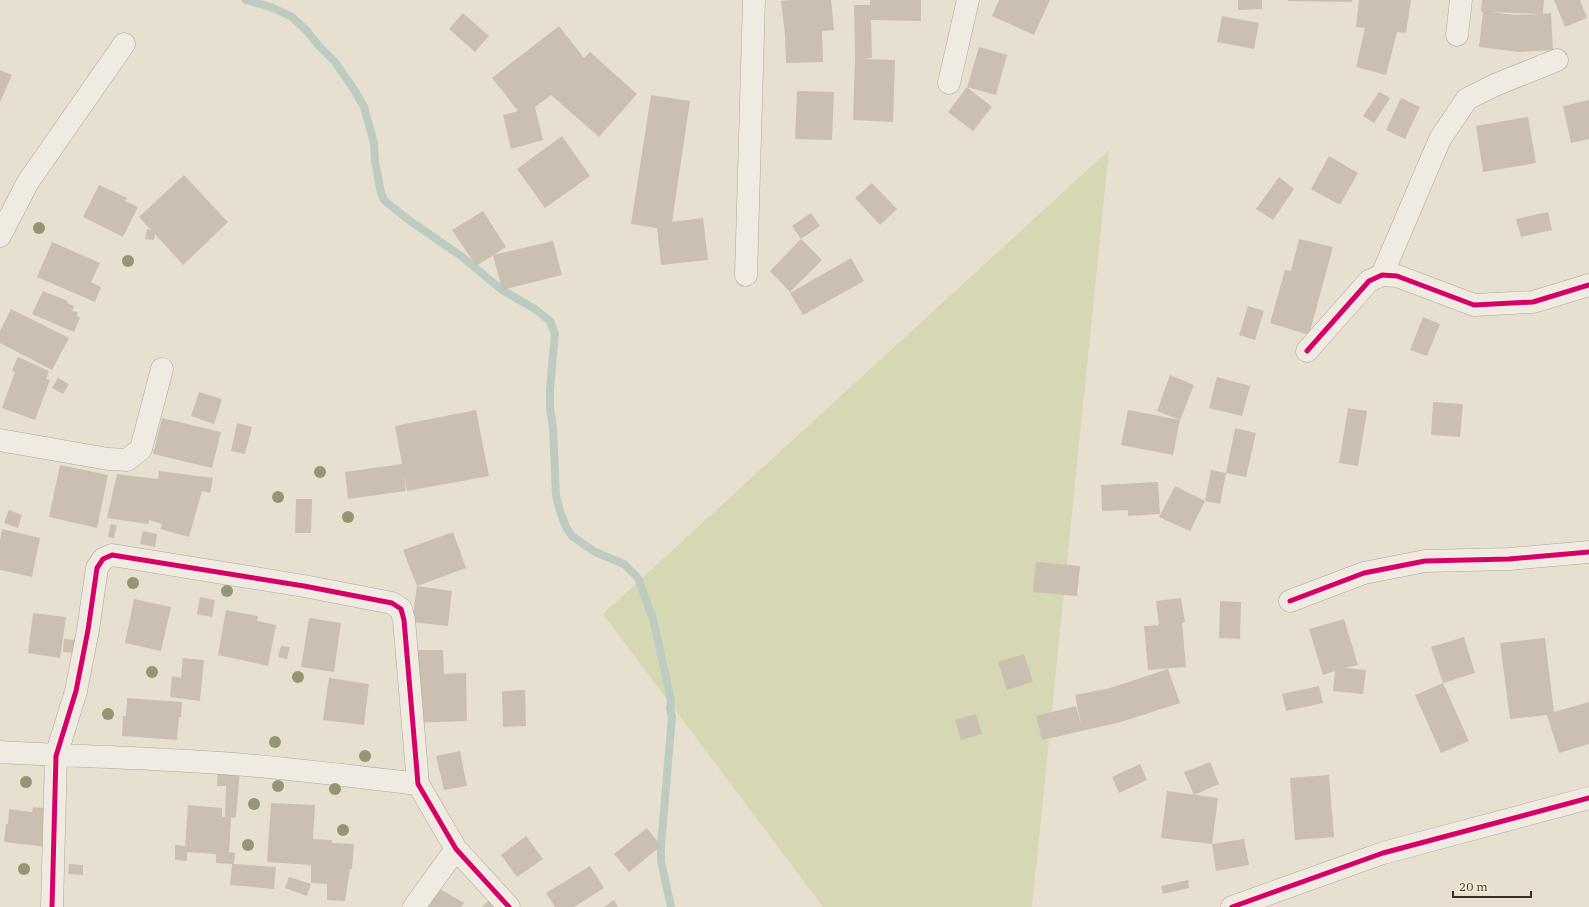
<svg xmlns="http://www.w3.org/2000/svg" width="1589" height="907" viewBox="0 0 1589 907" font-family="'IBM Plex Serif',serif">
<style>
.green{fill:#d6d7b3}
.lines{fill:none;stroke-linecap:round;stroke-linejoin:round}
.stream{stroke:#bcccc2;stroke-width:8}
.building{fill:#cbbfb2;fill-rule:evenodd}
.street-casing{stroke:#ada599;stroke-width:23}
.street{stroke:#efebe3;stroke-width:22}
.cycleway-casing{stroke:#f7eed8;stroke-width:8}
.cycleway{stroke:#d6006c;stroke-width:5}
.tree{fill:#929673}
</style>
<rect width="100%" height="100%" fill="#e7e0d1"/>
<!-- green -->
<path class="green" d="M1109,150L1032,907H823L603,614Z"/>
<g class="lines">
<!-- stream -->
<path class="stream" d="M246,0L271,7L292,17L307,31L319,46L335,62L355,91L364,107L374,143L375,161L381,193L384,200L406,218L461,256L502,290L535,309L550,321L555,334L550,389V407L553,429L556,496L560,511L566,527L572,536L595,552L624,564L638,578L653,619L671,700L670,708L672,717L661,845V861L671,907"/>
</g>
<!-- building -->
<path class="building" d="M789,0H831L834,30L822,31L823,62L786,63L785,35L781,1Z
M870,0H921V21L871,20L872,58L863,59L895,60L893,122L853,120L855,58L854,5H870Z
M999,0H1050L1034,35L992,16Z
M1238,0H1262V9L1238,10Z
M1288,0H1352V2L1288,1Z
M1359,0H1411L1406,33L1397,32L1386,75L1356,67L1365,28L1356,27Z
M1482,0H1544L1543,14L1551,13L1553,50L1519,52L1479,47L1483,12L1481,11ZM1490,12L1541,14L1516,15Z
M1554,0H1580L1587,18L1565,27Z
M463,13L489,36L475,52L449,29Z
M1222,16L1259,23L1254,49L1217,42Z
M559,26L584,58L590,52L637,94L599,137L551,95L535,107L543,140L511,149L503,115L518,111L492,78Z
M979,47L1007,55L996,95L967,87Z
M0,70L12,75L0,102Z
M967,87L992,107L973,131L948,112Z
M797,91L834,92L832,140L795,139Z
M1379,92L1390,98L1374,123L1363,116Z
M651,95L690,101L672,222L703,218L708,260L661,265L657,228L631,224Z
M1401,98L1420,107L1405,139L1386,130Z
M1589,100V139L1571,143L1563,106Z
M1528,117L1536,163L1483,172L1476,126Z
M562,136L590,176L545,208L517,169Z
M1329,156L1358,173L1340,205L1311,189Z
M184,175L228,222L183,265L155,234L154,240L145,239L147,229L151,230L139,217Z
M1279,177L1294,189L1273,220L1256,209Z
M872,183L897,209L880,225L855,198Z
M99,185L127,198L125,201L138,207L123,237L83,217Z
M483,211L506,247L476,266L452,230Z
M1548,212L1552,230L1521,237L1516,219Z
M811,213L820,226L801,239L792,226Z
M801,239L822,260L790,292L770,271Z
M1299,239L1333,247L1309,335L1270,323L1285,270L1291,271Z
M553,241L562,275L502,290L493,255Z
M52,242L100,263L91,282L101,287L95,302L37,277Z
M851,258L864,281L803,315L790,293Z
M43,291L68,301L67,303L74,306L72,311L78,312L77,316L80,318L74,332L32,314Z
M1248,306L1264,311L1255,340L1239,335Z
M11,309L69,338L52,370L0,343V331Z
M1423,317L1440,324L1427,356L1410,350Z
M18,357L49,371L46,379L50,380L35,420L2,408L15,372L12,370Z
M1170,375L1194,385L1180,420L1173,455L1121,445L1128,410L1180,420L1157,411Z
M1217,377L1250,386L1242,416L1209,408Z
M58,378L69,384L63,394L52,388Z
M199,392L222,399L214,424L191,416Z
M1433,402L1463,404L1460,437L1431,435Z
M1348,408L1367,411L1358,466L1339,463Z
M476,410L489,476L407,491L404,473L406,491L348,499L345,472L402,464L395,426Z
M162,418L221,432L212,468L153,454Z
M237,423L252,427L245,454L231,451Z
M1235,428L1256,433L1246,477L1226,473Z
M60,465L108,475L97,528L49,517Z
M1211,470L1226,473L1220,504L1205,501Z
M159,471L213,478L210,493L202,491L189,537L160,529L162,524L149,520L148,524L107,518L117,474L158,479Z
M1158,482L1160,514L1128,516V510L1102,511L1101,485Z
M1175,486L1205,501L1190,531L1159,517Z
M296,499H312L311,533H295Z
M9,510L22,515L18,528L4,523Z
M111,524L117,525L114,538L108,537Z
M2,529L40,538L32,577L0,570V540Z
M143,531L157,534L155,547L140,544Z
M453,532L466,568L417,586L452,591L448,626L412,622L417,586L403,550Z
M1036,562L1080,566L1077,596L1033,592Z
M200,597L215,600L212,617L197,614Z
M1181,598L1185,622L1182,623L1186,667L1148,670L1144,626L1159,625L1156,601Z
M134,599L171,607L161,651L125,643Z
M1220,601L1241,602L1240,639L1219,638Z
M226,610L258,616L257,621L276,625L268,666L218,655Z
M33,613L66,617L60,658L28,653Z
M309,618L341,623L334,672L301,667Z
M1344,619L1358,665L1345,668L1366,670L1363,694L1333,691L1335,671L1323,675L1309,629Z
M1464,637L1475,673L1443,683L1431,647Z
M1545,638L1554,712L1589,702V744L1559,753L1547,715L1510,719L1500,643Z
M64,639L75,640L73,653L63,652Z
M281,646L290,647L287,659L278,657Z
M398,650H443L444,674L466,673L467,721L413,723Z
M1024,654L1033,682L1007,690L998,662Z
M183,658L204,660L200,701L170,697L172,676L181,678Z
M1168,669L1180,703L1121,722L1042,740L1036,716L1076,706L1081,724L1075,695L1110,688Z
M329,678L369,684L364,725L323,720Z
M1443,683L1469,741L1441,753L1415,695Z
M1319,686L1323,703L1286,711L1282,694Z
M525,690L526,726L503,727L502,691Z
M127,698L182,702L181,717H179L177,740L122,736L123,716H126Z
M976,714L982,734L961,740L955,720Z
M460,751L467,786L444,790L436,756Z
M1210,762L1219,784L1194,795L1184,772Z
M1140,764L1147,780L1119,793L1112,777Z
M218,767L240,770L236,817L231,818L229,852L235,853L234,864L276,867L274,889L230,885L232,864L216,863V854L187,852V861L175,860V845L185,846L188,805L222,808V817H225L226,786H217Z
M1329,775L1334,837L1295,840L1290,778Z
M1167,791L1218,798L1212,844L1161,838Z
M271,803L315,805L313,839L332,840V843L354,844L352,869H350L345,901L327,900V884L311,883V865L267,862Z
M33,807L46,808L47,847L4,842L6,824H8L9,809L32,812Z
M647,828L661,846L629,872L614,854Z
M526,836L543,859L517,877L501,855Z
M1244,839L1249,865L1216,871L1212,844Z
M69,864L83,865V875L68,874Z
M590,866L604,888L574,907H555L546,893Z
M289,877L311,884L307,896L285,888Z
M1188,880L1189,888L1163,894L1161,886Z
M432,884L464,903L461,907H419Z
M492,897L502,907H482Z
M614,900L618,907H604Z"/>
<g class="lines">
<defs>
<path id="street" d="M1457,35L1461,0
M949,83L968,0
M0,236L28,182L124,44
M746,275L754,0
M1382,275L1440,139L1467,99L1495,85L1557,60
M1307,351L1369,281L1382,275L1397,276L1474,305L1533,302L1589,285
M0,440L108,459L127,460L141,449L162,369
M1290,601L1364,573L1425,561L1509,559L1589,552
M0,752C63,756 125,757 188,761C265,765 342,775 418,784
M52,907L56,756L76,691L88,630L97,568L103,559L112,555L304,586L392,603L401,609L404,620L418,784L456,849L509,907
M414,907L456,849
M1232,907L1383,853L1589,798"/>
</defs>
<!-- street casing -->
<use href="#street" class="street-casing"/>
<!-- street -->
<use href="#street" class="street"/>
<defs>
<path id="cycleway" d="M1307,351L1369,281L1382,275L1397,276L1474,305L1533,302L1589,285
M1290,601L1364,573L1425,561L1509,559L1589,552
M52,907L56,756L76,691L88,630L97,568L103,559L112,555L304,586L392,603L401,609L404,620L418,784L456,849L509,907
M1232,907L1383,853L1589,798"/>
</defs>
<!-- cycleway casing -->
<use href="#cycleway" class="cycleway-casing"/>
<!-- cycleway -->
<use href="#cycleway" class="cycleway"/>
</g>
<!-- trees -->
<g class="tree">
<circle cx="39" cy="228" r="6"/>
<circle cx="128" cy="261" r="6"/>
<circle cx="320" cy="472" r="6"/>
<circle cx="278" cy="497" r="6"/>
<circle cx="348" cy="517" r="6"/>
<circle cx="133" cy="583" r="6"/>
<circle cx="227" cy="591" r="6"/>
<circle cx="152" cy="672" r="6"/>
<circle cx="298" cy="677" r="6"/>
<circle cx="108" cy="714" r="6"/>
<circle cx="275" cy="742" r="6"/>
<circle cx="365" cy="756" r="6"/>
<circle cx="26" cy="782" r="6"/>
<circle cx="278" cy="786" r="6"/>
<circle cx="335" cy="789" r="6"/>
<circle cx="254" cy="804" r="6"/>
<circle cx="343" cy="830" r="6"/>
<circle cx="248" cy="845" r="6"/>
<circle cx="24" cy="869" r="6"/>
</g>
<!-- scale -->
<path d="M1453 891v6h78v-6" fill="none" stroke="#3d2e20" stroke-width="2"/>
<text x="1459" y="891" font-size="12" fill="#3d2e20" stroke="#f7eed8" stroke-width="3" paint-order="stroke">20 m</text>
</svg>
